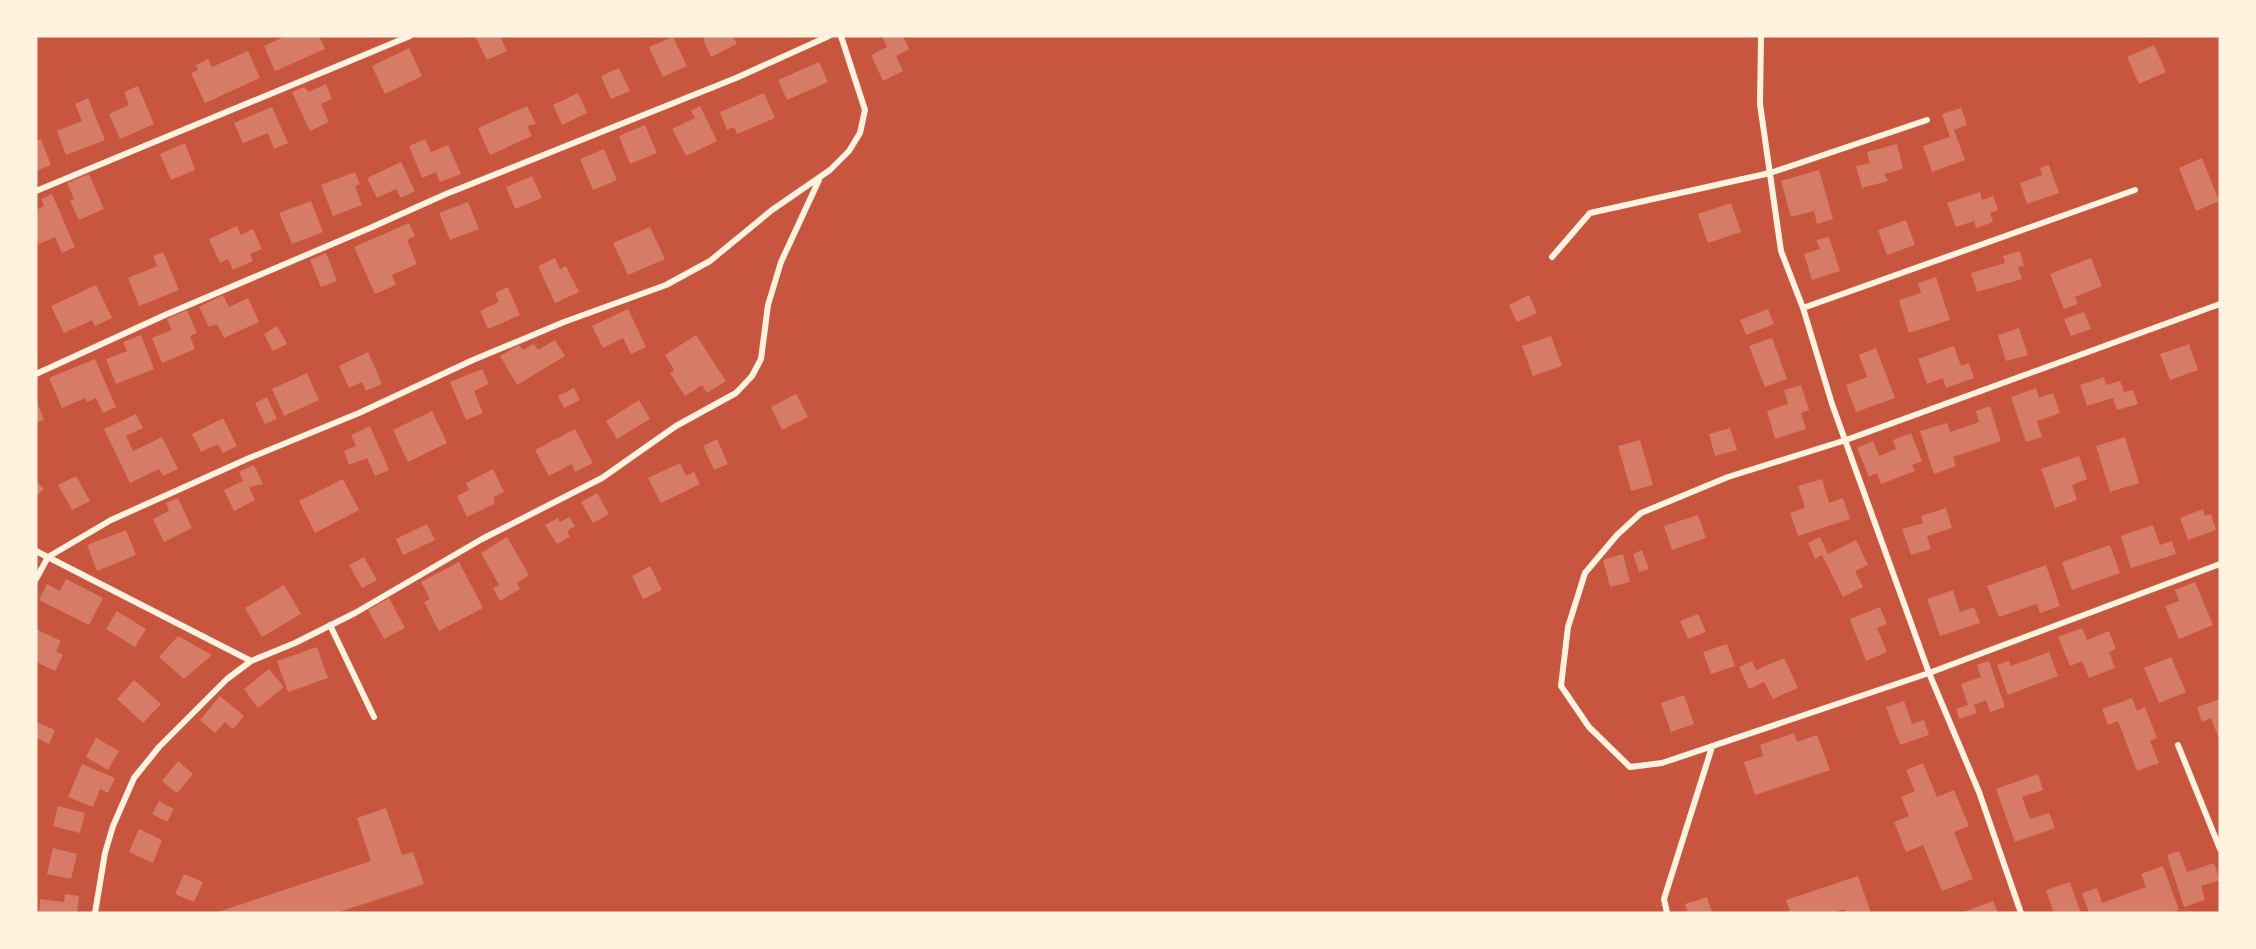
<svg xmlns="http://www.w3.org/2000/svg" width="2256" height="949" viewBox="0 0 2256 949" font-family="Helvetica,sans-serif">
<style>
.building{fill:#d67c66}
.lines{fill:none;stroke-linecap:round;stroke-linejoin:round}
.minor{stroke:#fff3e0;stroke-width:6}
</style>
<rect width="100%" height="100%" fill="#c8553d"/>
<!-- building -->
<path class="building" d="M286,36H319L325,49L275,71L264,46Z
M475,36H500L507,51L487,60Z
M709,36H733L737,44L711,57L703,39Z
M882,36H903L909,49L896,56L903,71L883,81L871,55L887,47Z
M673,37L687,66L663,77L649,47Z
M2154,45L2166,72L2139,84L2127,57Z
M409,48L422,76L385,94L372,66Z
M248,51L260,78L205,103L191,73L198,70L196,65L208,59L212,67Z
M819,62L828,82L787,100L778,80Z
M619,68L630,91L611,99L601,76Z
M326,84L332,99L321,104L329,122L310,131L292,92L304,87L309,92Z
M138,86L154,124L120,139L109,114L129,105L124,92Z
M578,93L587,113L562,125L553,105Z
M764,93L775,118L737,134L734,127L727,130L720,112Z
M88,98L105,140L66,155L57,131L82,121L75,104Z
M527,106L536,124L527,126L532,136L490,155L478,128Z
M700,106L717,141L686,156L672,129L695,118L691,111Z
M272,107L288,143L274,149L268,133L243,143L234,123Z
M1961,108L1967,125L1954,130L1965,160L1932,172L1923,146L1950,137L1942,114Z
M645,125L657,153L630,164L619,136Z
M41,139L51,165L36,171V141Z
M425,139L431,152L448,145L461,174L440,182L436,172L422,178L409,146Z
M185,143L195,170L171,180L160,154Z
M1897,144L1903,169L1884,174L1888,181L1862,188L1856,166L1870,163L1867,152Z
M604,149L617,180L593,190L580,159Z
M2202,158L2219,201L2196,211L2179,168Z
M401,162L415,191L401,198L396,189L377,198L367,178Z
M2049,165L2059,193L2027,204L2020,183L2042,175L2040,168Z
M1819,170L1833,219L1817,224L1814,211L1791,217L1781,181Z
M355,172L360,184L355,186L362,205L333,216L321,185Z
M89,174L104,209L79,220L70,201L74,199L67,183Z
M532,176L542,198L515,209L506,187Z
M1980,192L1982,200L1993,196L1998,210L1990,213L1993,222L1976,228L1974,221L1956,227L1947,203Z
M52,194L75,247L62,253L55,237L39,244L36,238V210L44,206L41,199Z
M311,201L323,232L292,244L279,213Z
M468,202L479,229L450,240L439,213Z
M1731,203L1741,232L1708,243L1698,214Z
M1906,220L1915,245L1887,255L1878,230Z
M409,223L415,236L407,240L417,264L392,275L396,285L375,294L354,247Z
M237,226L241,235L253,229L262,249L250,254L253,261L233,270L228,259L220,263L209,239Z
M650,227L665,259L628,275L613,243Z
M1829,237L1840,271L1812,280L1804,254L1820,249L1816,240Z
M2020,251L2024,266L2018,267L2022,279L1977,292L1971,273L2005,263L2003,256Z
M163,252L179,290L139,306L128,278L157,266L153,256Z
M326,253L337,281L321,287L310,260Z
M555,258L560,269L566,266L579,292L555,303L538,266Z
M2091,258L2102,286L2075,297L2078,304L2064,309L2050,274Z
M1936,277L1950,320L1909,333L1899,300L1921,293L1918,283Z
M96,285L112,318L95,326L92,320L64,333L51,306Z
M508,287L520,315L488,329L480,311L499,302L495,293Z
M223,295L229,307L248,298L259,322L224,338L217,324L209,327L199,307Z
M1529,295L1537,313L1517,322L1509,305Z
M628,309L646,347L631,354L623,338L603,348L592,326Z
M1768,309L1774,324L1746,335L1740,320Z
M187,310L197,333L190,336L195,349L162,363L152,338L172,330L167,319Z
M2084,312L2091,329L2071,336L2064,319Z
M277,326L287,344L273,351L264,334Z
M2019,328L2028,355L2006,361L1998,335Z
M141,335L154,369L116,384L106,359L127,351L123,342Z
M696,335L726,381L707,393L702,385L685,396L670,373L674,370L665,355Z
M1551,336L1562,366L1533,376L1522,346Z
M1772,338L1787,379L1765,387L1749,346Z
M555,340L565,356L517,385L500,356L519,345L523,350L534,344L538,350Z
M2189,344L2198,370L2170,380L2160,354Z
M1954,346L1961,366L1969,363L1974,378L1946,388L1943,378L1927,384L1918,359Z
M1876,348L1895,398L1856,412L1846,385L1867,377L1859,355Z
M368,352L382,384L366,391L362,382L349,388L339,366Z
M95,359L116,407L103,413L96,398L87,402L85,398L62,408L49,378Z
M482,369L489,384L474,391L483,413L466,420L450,382Z
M307,373L319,400L284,416L272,389Z
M2104,377L2106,385L2120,381L2124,392L2133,390L2138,404L2117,410L2113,398L2087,406L2080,385Z
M1801,385L1809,410L1801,413L1806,429L1775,439L1767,411L1788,404L1784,390Z
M574,388L580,400L564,408L558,396Z
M2036,388L2039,398L2053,393L2060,413L2037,421L2042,437L2026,442L2011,397Z
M796,394L808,417L782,430L771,407Z
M267,397L277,419L265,424L255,403Z
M36,400L44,420L36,423Z
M639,400L650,419L617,439L606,421Z
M1990,406L2001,441L1953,457L1956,466L1934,474L1920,431L1947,423L1950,432L1979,422L1976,411Z
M432,411L447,443L408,462L393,430Z
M136,414L143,428L126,436L133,451L162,437L178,469L163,476L159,469L130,483L104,429Z
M223,418L237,446L223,453L218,444L201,452L192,434Z
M370,426L389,470L375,476L367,458L349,465L344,451L356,446L351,435Z
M1730,428L1737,450L1715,456L1709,434Z
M575,429L593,463L575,472L572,464L549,476L535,450Z
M1911,433L1922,461L1912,465L1915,471L1881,484L1877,473L1869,477L1857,448L1873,441L1879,456L1896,449L1893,440Z
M2125,437L2139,483L2110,492L2096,446Z
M717,439L728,464L714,470L703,446Z
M1640,440L1653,485L1631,491L1618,446Z
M2079,456L2087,479L2072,485L2077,500L2055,508L2041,469Z
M680,463L686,476L694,472L700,484L661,503L648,478Z
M254,465L263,484L249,487L255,500L234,511L224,490L243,481L239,472Z
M493,469L504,492L494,497V504L467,517L457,496L469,490L466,483Z
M76,476L90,501L72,510L58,485Z
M343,479L359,510L315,533L299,501Z
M1822,479L1829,503L1843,498L1850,519L1798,536L1790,513L1805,508L1798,486Z
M36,481L44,489L36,496Z
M597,493L609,514L593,523L581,502Z
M178,498L192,528L164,542L153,519L169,511L166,503Z
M1946,508L1952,528L1927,536L1931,549L1911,555L1902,529L1923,523L1921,516Z
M2203,509L2205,516L2211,514L2216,530L2188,540L2180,518Z
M1698,515L1706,538L1672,550L1664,526Z
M569,517L575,526L567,531L570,537L557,544L545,525L558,518L560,522Z
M427,524L435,540L403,555L396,539Z
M2153,525L2160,545L2172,541L2176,554L2131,568L2121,536Z
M126,530L136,555L97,571L87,545Z
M507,537L529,575L517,583L520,589L500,601L493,588L499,585L481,553Z
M1820,537L1828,554L1856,540L1868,565L1855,571L1863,587L1843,597L1822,555L1815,559L1808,543Z
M2110,545L2120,573L2072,590L2062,562Z
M1642,550L1649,569L1639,572L1633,554Z
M1623,554L1630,582L1610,587L1603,560Z
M364,557L377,580L362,588L349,565Z
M459,562L483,608L439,631L424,602L430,599L421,582Z
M2046,565L2060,606L2040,613L2037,604L1999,617L1987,586Z
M650,566L662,590L643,599L632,576Z
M66,579L103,598L89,625L39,600L47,584L60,591Z
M2195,582L2213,625L2179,639L2165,606L2179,601L2175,590Z
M284,585L301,614L262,637L245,608Z
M1953,590L1960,612L1974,607L1980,623L1940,636L1927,599Z
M389,598L405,628L384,639L368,610Z
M1880,607L1887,624L1877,628L1887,652L1866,661L1850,619Z
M117,611L146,629L135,647L106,629Z
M1698,614L1706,632L1688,639L1680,621Z
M2082,628L2087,640L2109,631L2116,649L2109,652L2115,668L2089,678L2082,661L2070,666L2058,637Z
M36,629L61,641L56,651L63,655L55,671L36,662Z
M178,636L212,655L184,679L159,657Z
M1727,644L1735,666L1711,674L1703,652Z
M317,647L328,678L288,692L277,661Z
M2049,652L2058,676L2008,695L1997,665L2009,661L2011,666Z
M2171,657L2186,692L2159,703L2144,668Z
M1784,658L1798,688L1773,699L1764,682L1749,689L1739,667L1752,661L1756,670Z
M1989,661L2005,707L1990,712L1986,700L1974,705L1977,713L1959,719L1956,709L1968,705L1961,684L1981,677L1977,665Z
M269,669L284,687L258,708L244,689Z
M134,680L161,704L143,723L117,699Z
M1684,695L1694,724L1671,732L1661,703Z
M220,696L244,716L233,729L225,722L215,733L200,720Z
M2132,698L2137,711L2145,707L2157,738L2150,741L2159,763L2137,771L2118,721L2108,725L2102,709Z
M2220,699V742L2211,718L2202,722L2197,707Z
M1904,701L1912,724L1924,720L1929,735L1900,745L1886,707Z
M36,722L55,730L49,744L36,738Z
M1794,733L1797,742L1817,735L1830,770L1755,795L1744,762L1763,756L1760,745Z
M96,738L119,751L108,770L86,757Z
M178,761L193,774L177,793L162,781Z
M1923,763L1937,797L1954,790L1969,826L1954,832L1973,879L1942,891L1923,845L1906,852L1894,822L1909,816L1901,797L1915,791L1906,770Z
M82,764L115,778L108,793L100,789L93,807L68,797Z
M2038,774L2043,790L2022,797L2030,819L2049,813L2055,828L2015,842L1996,789Z
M159,801L174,809L167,822L152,814Z
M58,806L85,813L80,833L53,826Z
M386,808L402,855L413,852L424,884L336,913H215L371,861L357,818Z
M139,829L162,840L153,863L129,852Z
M53,848L77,854L71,879L47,874Z
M2179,851L2187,872L2214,863L2220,880L2201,886L2205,900L2184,907L2167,855Z
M2163,866L2179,910L2170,913H2089L2082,893L2097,888L2102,903L2146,887L2141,874Z
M184,874L203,882L194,902L175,894Z
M1858,876L1871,913H1846L1844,909L1833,913H1785L1790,911L1786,900Z
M2070,882L2081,913H2054L2046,890Z
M65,894L79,896L77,913H39L40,899L64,902Z
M1707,897L1712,913H1688L1685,904Z
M1993,901L1998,913H1961Z"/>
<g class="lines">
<!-- minor -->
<path class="minor" d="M1761,36L1760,104L1781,251L1803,308L1832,404L1929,673L1979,792L2021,913
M36,191L410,36
M1552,257L1590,213L1770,173L1927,120
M2220,304L1846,440L1728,477L1641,513L1617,535L1585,573L1568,627L1561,686L1589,727L1630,767L1662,763L1929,673L2220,564
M1803,308L2135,190
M36,374L165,315L370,228L446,194L736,78L829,36
M36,551L251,661
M36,579L48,557L111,520L247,459L359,413L473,360L564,322L666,285L710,261L772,210L830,170L849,151L860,133L865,110L841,36
M330,625L374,717
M2178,745L2220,849
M95,913L105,853L113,826L134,778L159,747L227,679L251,661L295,643L355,613L482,539L602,478L676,426L736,393L752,376L761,359L768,305L781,262L819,180
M1667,913L1664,899L1712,747"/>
</g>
<!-- border -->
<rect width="2256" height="949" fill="none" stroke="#fff3e0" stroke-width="75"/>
</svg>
